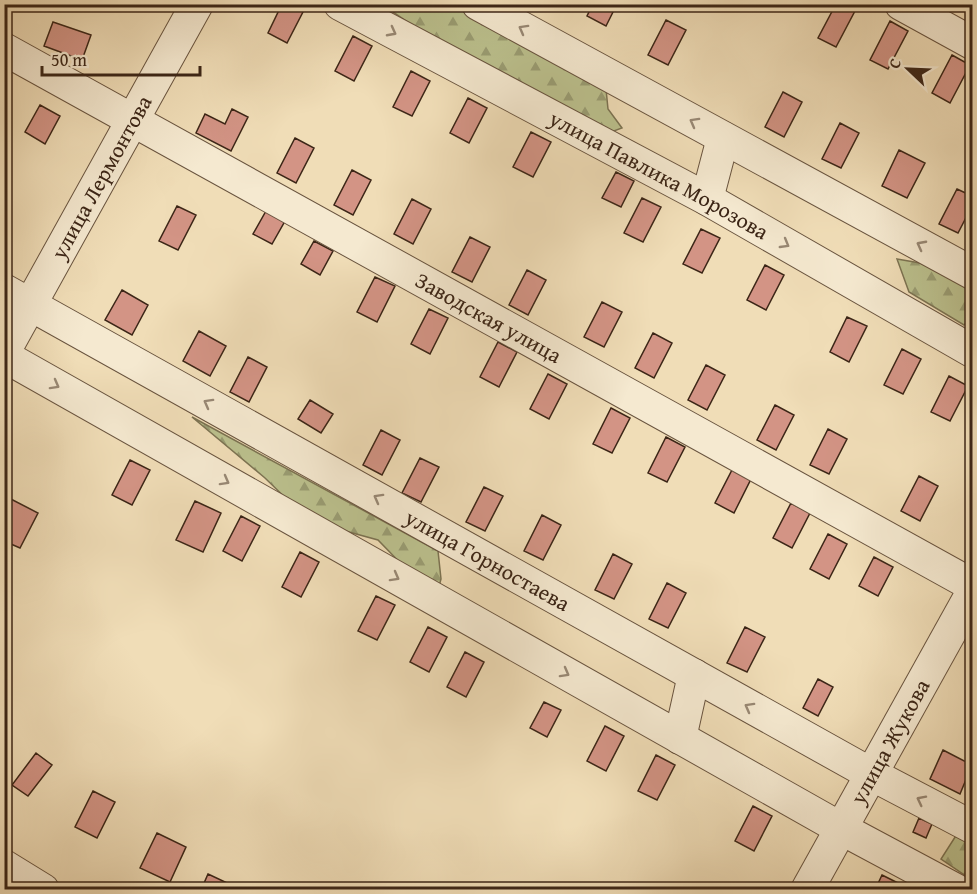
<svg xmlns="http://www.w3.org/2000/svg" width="977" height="894" viewBox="0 0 977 894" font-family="'Gentium Book Plus',serif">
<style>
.forest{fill:url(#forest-firs);stroke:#7c7352;stroke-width:1.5}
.building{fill:#d39485;stroke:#3c2617;stroke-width:1.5}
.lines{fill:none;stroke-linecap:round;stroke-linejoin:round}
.minor-casing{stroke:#69543f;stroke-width:34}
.minor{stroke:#f5e9d0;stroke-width:32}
.oneway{stroke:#988874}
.labels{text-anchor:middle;stroke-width:4.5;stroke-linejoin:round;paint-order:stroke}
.street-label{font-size:22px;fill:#3c2617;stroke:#f5e9d0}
</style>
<defs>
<pattern id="forest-firs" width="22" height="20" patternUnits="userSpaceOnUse" patternTransform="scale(1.5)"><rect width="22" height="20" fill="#bbc08d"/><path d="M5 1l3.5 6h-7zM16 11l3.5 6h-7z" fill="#999c72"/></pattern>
</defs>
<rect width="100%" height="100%" fill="#f0ddb7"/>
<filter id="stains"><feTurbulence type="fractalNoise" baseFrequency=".00333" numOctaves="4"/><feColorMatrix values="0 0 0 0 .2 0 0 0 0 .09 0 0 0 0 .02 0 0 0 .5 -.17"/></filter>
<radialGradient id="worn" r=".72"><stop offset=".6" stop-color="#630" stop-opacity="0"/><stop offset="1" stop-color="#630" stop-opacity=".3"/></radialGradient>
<!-- forest -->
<path class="forest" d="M383,5H465L606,89L608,109L622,128L606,134L415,27Z
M897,259L920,263L972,287V317L964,325L909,292Z
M192,417L438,551L441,579L438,590L410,573L378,540L338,529L298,510L265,478Z
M957,834L972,842V880L941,859Z"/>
<!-- building -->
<path class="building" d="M282,4H298L305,8L287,43L268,33Z
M593,4H617L606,26L587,16Z
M836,4H848L856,9L836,47L818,38Z
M666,20L686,30L668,65L648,55Z
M890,21L908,31L888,69L870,60Z
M53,22L91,35L82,60L44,46Z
M353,36L372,46L354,81L335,71Z
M952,55L970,65L950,103L932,93Z
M411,71L430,81L412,116L393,107Z
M783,92L802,102L784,137L765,127Z
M468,98L487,108L469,143L450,133Z
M40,105L60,116L45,144L25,132Z
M232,109L248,117L231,151L196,133L205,114L225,124Z
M840,123L859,133L841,168L822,159Z
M531,132L551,142L533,177L513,167Z
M295,138L314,148L296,183L277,173Z
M899,150L925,163L907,198L882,186Z
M352,170L371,180L353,215L334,205Z
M616,172L634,181L621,207L602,198Z
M957,189L972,196V206L958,233L939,224Z
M642,198L661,207L643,242L624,233Z
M412,199L431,209L413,244L394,234Z
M177,206L196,215L178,250L159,241Z
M266,211L285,221L272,244L253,234Z
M701,229L720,238L702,273L683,264Z
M470,237L490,247L472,282L452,272Z
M314,241L333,251L320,275L301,264Z
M765,265L784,275L766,310L747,300Z
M527,270L546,280L528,315L509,305Z
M375,277L395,286L377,322L357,312Z
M122,290L148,305L132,335L105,320Z
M602,302L622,312L604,347L584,337Z
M429,309L448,318L430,354L411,344Z
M847,317L867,326L849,362L830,352Z
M199,331L226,346L210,376L183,361Z
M653,333L672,343L654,378L635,368Z
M498,342L517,352L499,387L480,377Z
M902,349L921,359L903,394L884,385Z
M248,357L267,367L249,402L230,392Z
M706,365L725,375L707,410L688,400Z
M548,374L567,384L549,419L530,409Z
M949,376L968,386L950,421L931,412Z
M310,400L333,414L321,433L298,419Z
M775,405L794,415L776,450L757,440Z
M611,408L630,418L612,453L593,444Z
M828,429L847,439L829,474L810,465Z
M381,430L400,440L382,475L363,465Z
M666,437L685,447L667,482L648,473Z
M420,458L439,467L421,502L402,493Z
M130,460L150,470L132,505L112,495Z
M733,468L752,477L734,513L715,503Z
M919,476L938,486L920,521L901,511Z
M484,487L503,496L485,531L466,522Z
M5,496L38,513L20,548L4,541Z
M195,501L221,513L203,552L176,540Z
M791,503L810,513L792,548L773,538Z
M542,515L561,525L543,560L524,551Z
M241,516L260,526L242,561L223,551Z
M828,534L847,544L829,579L810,569Z
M300,552L319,562L301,597L282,587Z
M613,554L632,564L614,599L595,590Z
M874,557L893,567L878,596L859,586Z
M667,583L686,593L668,628L649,619Z
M376,596L395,605L377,640L358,631Z
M428,627L447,637L429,672L410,662Z
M745,627L765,637L747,672L727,663Z
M465,652L484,662L466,697L447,687Z
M818,679L833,687L818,716L803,708Z
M544,702L561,710L547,737L530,728Z
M605,726L624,736L606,771L587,761Z
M943,750L972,765L960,794L930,779Z
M36,753L52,765L28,796L12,785Z
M656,755L675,765L657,800L638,791Z
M93,791L115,802L97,838L75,827Z
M753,806L772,816L754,851L735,841Z
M919,818L932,824L926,838L913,832Z
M157,833L186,847L170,882L140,868Z
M208,874L238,888L237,890H201Z
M882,875L912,890H875Z"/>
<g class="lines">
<defs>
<g id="minor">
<path id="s1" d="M340,4L707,199L972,351"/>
<path d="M478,4L972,273"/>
<path d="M901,4L972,43"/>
<path id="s2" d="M4,49L972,585"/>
<path d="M707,199L723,138"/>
<path id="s3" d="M4,290L871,774L972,827"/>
<path id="s4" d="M4,352L197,4"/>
<path d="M4,356L840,828L956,890"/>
<path d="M680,738L694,675"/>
<path d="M4,866L43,890"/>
<path id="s5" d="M807,890L972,593"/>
</g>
</defs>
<!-- minor casing -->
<use href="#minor" class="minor-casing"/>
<!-- minor -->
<use href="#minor" class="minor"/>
</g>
<!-- one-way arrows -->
<defs><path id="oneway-chevron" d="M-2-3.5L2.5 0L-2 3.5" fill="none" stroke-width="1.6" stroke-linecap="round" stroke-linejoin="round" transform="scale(1.5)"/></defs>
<g class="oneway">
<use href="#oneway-chevron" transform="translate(523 29) rotate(-151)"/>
<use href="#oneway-chevron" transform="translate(392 32) rotate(28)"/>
<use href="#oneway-chevron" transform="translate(694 122) rotate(-151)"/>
<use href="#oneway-chevron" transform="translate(785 244) rotate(30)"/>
<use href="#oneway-chevron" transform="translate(921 245) rotate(-152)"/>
<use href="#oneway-chevron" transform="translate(55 385) rotate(29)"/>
<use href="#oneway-chevron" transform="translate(208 403) rotate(-151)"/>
<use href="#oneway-chevron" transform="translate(225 481) rotate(29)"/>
<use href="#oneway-chevron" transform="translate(378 498) rotate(-151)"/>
<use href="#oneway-chevron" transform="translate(395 577) rotate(29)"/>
<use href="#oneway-chevron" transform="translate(565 673) rotate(29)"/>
<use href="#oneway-chevron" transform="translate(749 707) rotate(-151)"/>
<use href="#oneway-chevron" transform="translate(921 800) rotate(-153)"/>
</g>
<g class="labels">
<!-- street labels -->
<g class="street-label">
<text dy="8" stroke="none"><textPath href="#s1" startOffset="362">улица Павлика Морозова</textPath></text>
<text dy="8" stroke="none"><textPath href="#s4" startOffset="200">улица Лермонтова</textPath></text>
<text dy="8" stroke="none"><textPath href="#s2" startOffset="554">Заводская улица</textPath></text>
<text dy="8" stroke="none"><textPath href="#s3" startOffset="554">улица Горностаева</textPath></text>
<text dy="8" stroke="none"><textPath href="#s5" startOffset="170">улица Жукова</textPath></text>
</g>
</g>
<!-- margin -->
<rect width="977" height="894" fill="none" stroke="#f0ddb7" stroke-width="24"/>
<rect x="6" y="6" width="965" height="882" fill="none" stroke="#3c2617" stroke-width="3"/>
<rect x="12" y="12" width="953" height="870" fill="none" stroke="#3c2617" stroke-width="1.5"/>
<!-- north arrow -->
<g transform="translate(908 69) rotate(293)" stroke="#f5e9d0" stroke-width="4.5" paint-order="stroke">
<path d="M0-4.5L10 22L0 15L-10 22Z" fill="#3c2617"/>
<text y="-9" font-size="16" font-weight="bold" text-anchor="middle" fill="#3c2617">С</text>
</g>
<!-- scale -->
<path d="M42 66v9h158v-9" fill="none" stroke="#3c2617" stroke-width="3"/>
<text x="51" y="66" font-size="18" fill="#3c2617" stroke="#f5e9d0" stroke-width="4.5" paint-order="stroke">50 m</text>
<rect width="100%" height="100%" filter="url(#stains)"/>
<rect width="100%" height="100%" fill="url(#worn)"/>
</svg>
